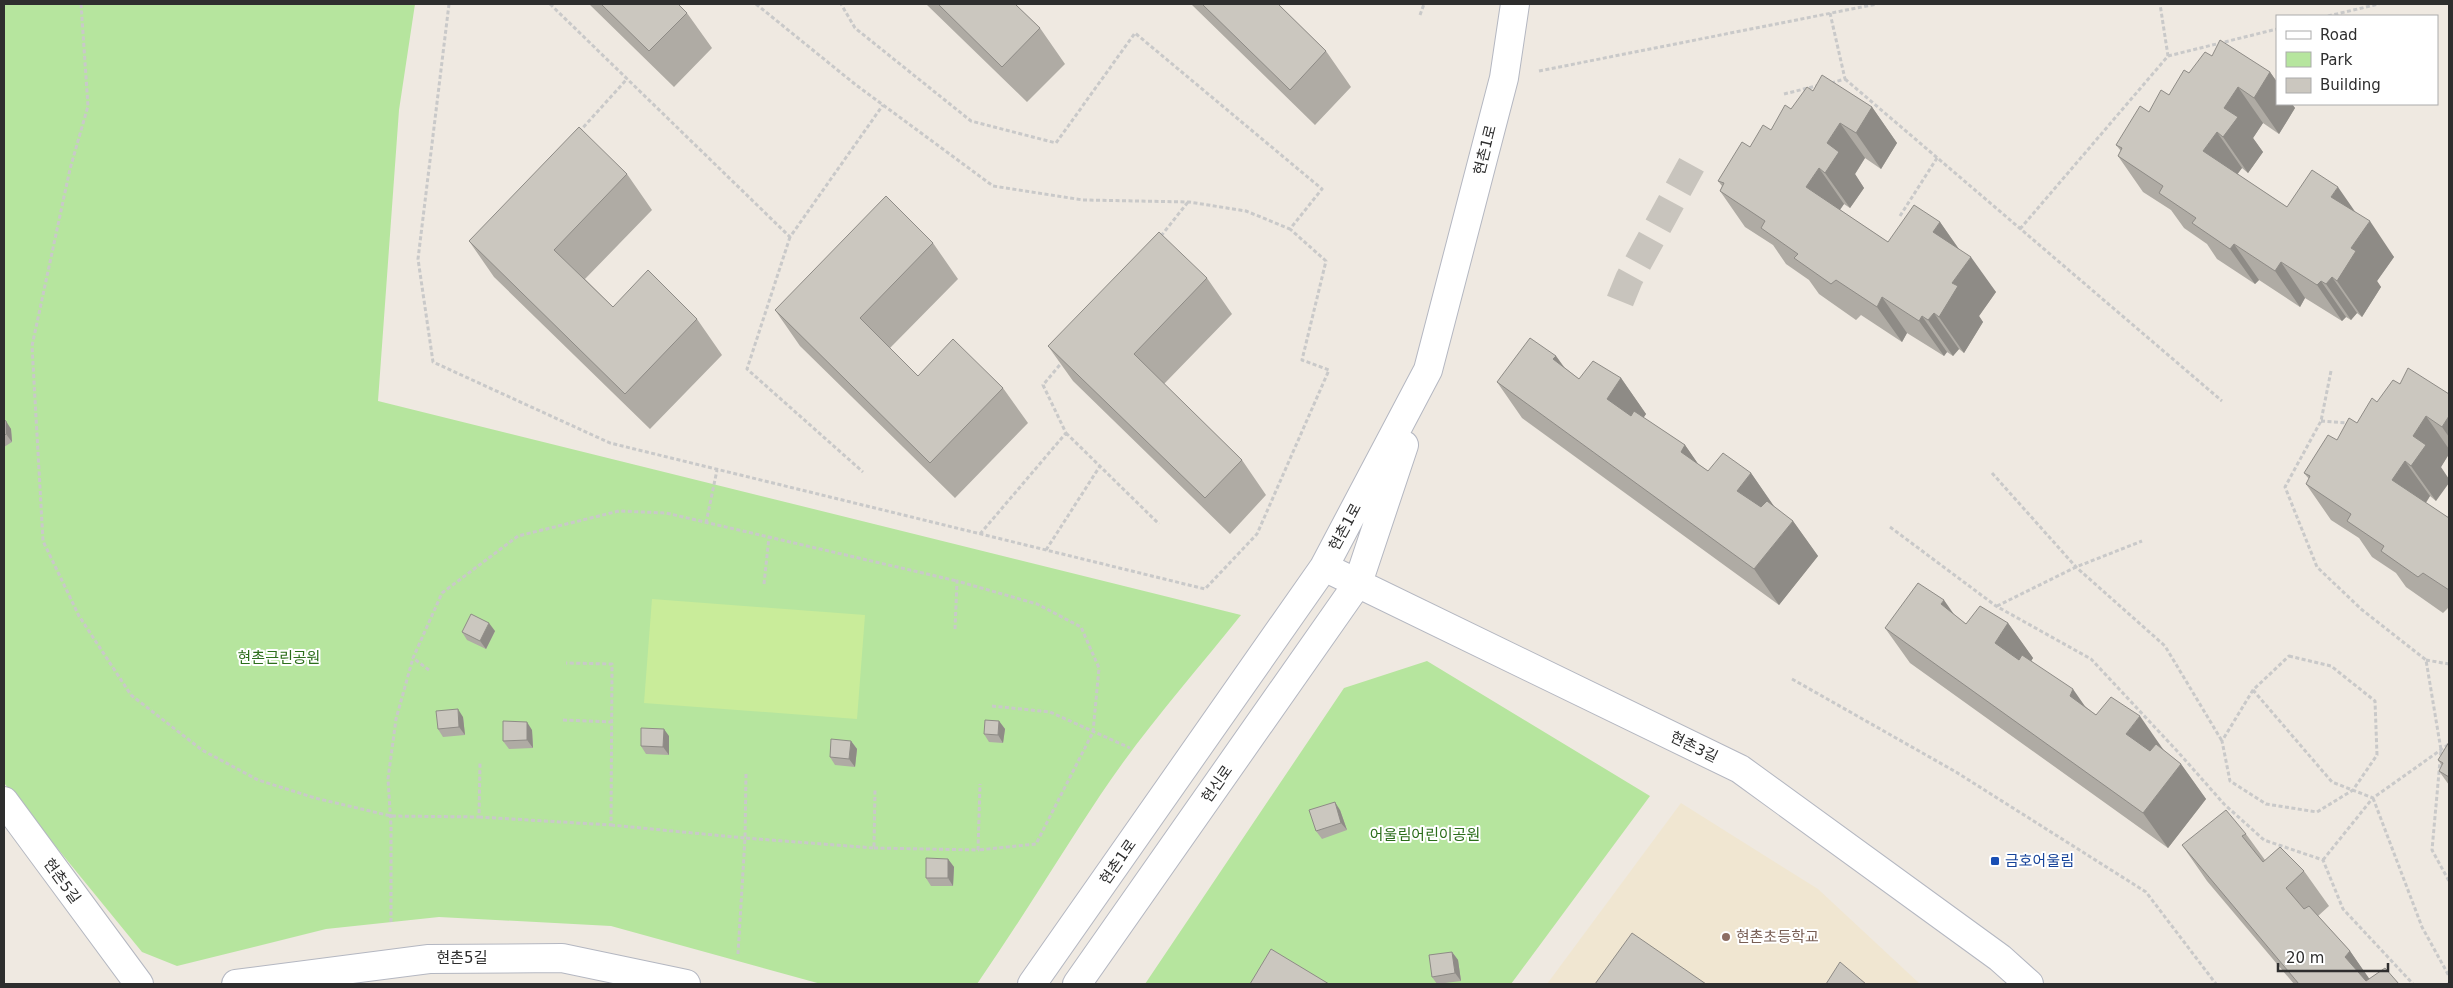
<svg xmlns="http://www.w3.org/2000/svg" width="2453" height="988" viewBox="0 0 2453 988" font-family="'DejaVu Sans','Noto Sans KR',sans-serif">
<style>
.education{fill:#f0e6d1}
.green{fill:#b6e59e}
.pitch{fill:#c9ec9a}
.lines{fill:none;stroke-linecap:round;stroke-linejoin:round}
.minor-tunnel{stroke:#c8c4bd;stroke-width:28;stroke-dasharray:28 14;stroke-linecap:butt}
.minor-casing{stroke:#b4b7c1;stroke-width:30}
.tertiary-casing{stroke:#b4b7c1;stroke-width:30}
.path{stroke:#c9c9c9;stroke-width:3;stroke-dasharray:4 2.5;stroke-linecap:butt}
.minor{stroke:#fff;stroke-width:28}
.tertiary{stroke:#fff;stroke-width:28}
.wall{fill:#afaba4}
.shaded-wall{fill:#8e8b86}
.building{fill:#cbc7bf;stroke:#8e8b86}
.transit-dot{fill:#1a4fb4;stroke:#fff;stroke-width:2}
.education-dot{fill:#8d6e63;stroke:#fff;stroke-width:2}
.labels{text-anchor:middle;stroke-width:4;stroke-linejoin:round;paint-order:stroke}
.street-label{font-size:15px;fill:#2e2e2e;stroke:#fff}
.park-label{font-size:15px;fill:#2c6e1b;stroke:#fff}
.transit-label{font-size:15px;fill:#164399;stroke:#fff;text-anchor:start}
.education-label{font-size:15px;fill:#785e54;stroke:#fff;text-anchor:start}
</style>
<rect width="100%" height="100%" fill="#efe9e1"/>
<!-- education -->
<path class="education" d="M1681,803L1818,889L1920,984H1547Z"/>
<!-- green -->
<path class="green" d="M4,4H415L399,110L378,401L1241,615C1194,674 1143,731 1101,794C1059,857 1020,922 977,984H821L611,926L439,917L326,929L177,966L142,952L4,783Z
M1427,661L1650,796L1511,984H1145L1344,688Z"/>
<!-- pitch -->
<path class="pitch" d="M652,599L865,615L857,719L644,703Z"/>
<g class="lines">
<!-- minor-tunnel -->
<path class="minor-tunnel" d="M1620,301L1629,279L1698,153"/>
<defs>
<path id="minor" d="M4,801L139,984"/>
<path id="tertiary" d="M1324,567L1740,769L2000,958L2029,984
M236,984L429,959L562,958L686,984
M1032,984L1324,567L1428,370L1504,78L1515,4
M1077,984L1358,583L1404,445"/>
</defs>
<!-- minor casing -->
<use href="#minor" class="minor-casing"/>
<!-- tertiary casing -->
<use href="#tertiary" class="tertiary-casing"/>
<!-- path -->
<path class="path" d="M81,4L88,106L70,169L32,346L43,541L79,616L131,695L202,750L258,780L315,798L391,816L479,817L480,762
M449,4L418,259L433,362L610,443L1205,589L1257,534L1329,370L1302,360L1326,261L1290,229L1322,189L1135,33L1056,143L971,121L855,28L841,4
M550,4L790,237L883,105
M756,4L856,85L993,186L1083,200L1189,202L1246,211L1290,229
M1830,13L1845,79L1831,83
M1420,15L1424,4
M2328,16L2379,4
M2168,56L2277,29
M1539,71L1877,4
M1845,79L2222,401
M1784,94L1820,85
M579,132L627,79
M1900,216L1937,158
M2020,229L2168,56L2160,4
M1161,236L1188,202
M790,237L747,369L863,472
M2331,371L2321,421L2285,487L2317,567L2361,609L2426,660L2441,750L2432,850L2449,881
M2321,421L2349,423
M1066,433L1159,524
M1992,473L2076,567L2165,646L2222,741
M706,523L717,470
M1890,527L1996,606L2091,659L2178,752L2224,804L2264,840L2323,860L2343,909L2413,984
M980,534L1066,433L1043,385L1063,361
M1046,550L1100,466
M764,584L769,537
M1997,606L2076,567L2142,541
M955,629L957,581L1037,604L1081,627L1099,668L1093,732L1036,844L978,850
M2289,656L2331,666L2375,701L2377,755L2353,790L2317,812L2266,804L2230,781L2222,741L2253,690Z
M2426,660L2449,664
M429,670L413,658L442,593L518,536L619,511L666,513L957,581
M1792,679L1956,772L2146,892L2216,984
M2253,690L2332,782L2373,798L2449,744
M992,706L1050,712L1130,748
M563,720L611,722
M746,774L745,838L874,848L875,789
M2373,798L2422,927L2449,976
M479,817L611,825L612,664L566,663
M611,825L745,838L738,954
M874,848L978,850L980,784
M2323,860L2372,799
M391,922V826L388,779L396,719L413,658
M2448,984L2449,983"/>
<!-- minor -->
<use href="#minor" class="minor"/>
<!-- tertiary -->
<use href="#tertiary" class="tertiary"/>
</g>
<!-- wall -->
<path class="wall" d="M589,4H678L687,13L712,48L674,87Z
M926,4H1015L1040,28L1065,64L1027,102Z
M1191,4H1278L1326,51L1351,87L1315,125Z
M2212,56L2270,72L2277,82V104H2292L2295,108L2279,134L2263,123L2253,138L2263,152L2248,173L2242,168L2237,174L2287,207L2356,213L2394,257L2377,281L2381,287L2362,317L2357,313L2351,320L2346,317L2342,321L2305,298L2300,307L2259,280L2255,284L2217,259L2207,244L2184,228L2171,210L2143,192L2118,156L2121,151L2116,145L2149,112L2169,95L2189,73Z
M1813,91L1872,107L1897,143L1881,169L1865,158L1855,174L1864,188L1850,208L1844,204L1840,210L1888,242L1940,222L1959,249L1996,292L1979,316L1983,322L1964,353L1959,349L1953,356L1947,352L1944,356L1907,333L1902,342L1861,315L1856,320L1819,294L1809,280L1786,264L1773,245L1745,227L1720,191L1722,186L1718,181L1750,147L1771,130L1791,109Z
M627,174L652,210L585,279L613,307L697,319L722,355L650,429L494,277L469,241Z
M933,243L958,279L890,348L918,376L1003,388L1028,423L955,498L800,346L775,310Z
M1207,278L1232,314L1164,384L1242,460L1266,495L1230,534L1073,381L1048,346Z
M1556,356L1565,368L1579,379L1621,378L1646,414L1643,418L1685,445L1698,464L1708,471L1751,473L1774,507L1793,521L1818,556L1779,605L1522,418L1497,382Z
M2400,384L2449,394V454L2441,467L2436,501L2430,496L2426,503L2449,518V609L2448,608L2443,613L2406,587L2396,573L2372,557L2359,538L2331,520L2306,484L2309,479L2304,473L2337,440L2357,423L2377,402Z
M4,420L11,429L12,442L4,447Z
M1953,614L1966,624L2008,623L2033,658L2031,661L2086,707L2096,715L2162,749L2181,764L2206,799L2168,848L1910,663L1885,628Z
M495,631L486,649L467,640L462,632Z
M463,717L465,735L443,737L438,729Z
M999,721L1005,729L1003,743L989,742L984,734Z
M532,730L533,748L509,749L503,741Z
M669,736V755L646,754L641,746Z
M851,741L857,749L855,767L835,765L830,757Z
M2449,742V785L2439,771L2442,766L2438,760Z
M1340,810L1347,830L1322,839L1316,831Z
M2246,834L2265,860L2304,871L2329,906L2318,916L2350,951L2369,979L2399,984H2294L2207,881L2182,845Z
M948,859L954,867L953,886H931L926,878Z
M1452,952L1458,960L1461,981L1437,984L1432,977Z"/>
<!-- shaded-wall -->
<path class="shaded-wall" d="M2270,72L2277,82V104H2292L2295,108L2279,134L2254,98Z
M2238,87L2263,123L2253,138L2263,152L2248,173L2223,137L2224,108Z
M1872,107L1897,143L1881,169L1856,133Z
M1840,123L1865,158L1855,174L1864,188L1850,208L1825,173L1827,143Z
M2217,132L2242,168L2228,187L2203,151Z
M1819,168L1844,204L1830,223L1806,187Z
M2338,187L2363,223L2331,197Z
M2370,221L2394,257L2377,281L2381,287L2362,317L2337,281L2351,248Z
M1940,222L1965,258L1933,232Z
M2234,244L2259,280L2255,284L2230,249Z
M1971,257L1996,292L1979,316L1983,322L1964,353L1939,317L1952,283Z
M2281,262L2305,298L2300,307L2275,271Z
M2332,277L2357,313L2351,320L2326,284Z
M2321,281L2346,317L2342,321L2317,285Z
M1882,297L1907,333L1902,342L1877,307Z
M1934,313L1959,349L1953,356L1928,320Z
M1922,316L1947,352L1944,356L1919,321Z
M1556,356L1581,392L1553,359Z
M1621,378L1646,414L1632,435L1607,399Z
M2426,416L2449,449V454L2441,467L2449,479V483L2436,501L2411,466L2413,436Z
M2449,416V437L2442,427Z
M6,421L11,429L12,442L6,434Z
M1685,445L1710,481L1681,452Z
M2405,461L2430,496L2417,516L2392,480Z
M1751,473L1776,509L1762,526L1737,491Z
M1793,521L1818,556L1779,605L1754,569Z
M1944,600L1969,636L1941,604Z
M489,623L495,631L486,649L480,641Z
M2008,623L2033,658L2020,679L1995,643Z
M2073,689L2098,725L2070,696Z
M458,709L463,717L465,735L459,727Z
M2140,716L2165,752L2151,770L2126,734Z
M999,721L1005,729L1003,743L998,735Z
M527,722L532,730L533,748L527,740Z
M664,729L669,736V755L663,747Z
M851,741L857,749L855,767L849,759Z
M2181,764L2206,799L2168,848L2143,813Z
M1335,802L1340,810L1347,830L1341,823Z
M948,859L954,867L953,886L948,878Z
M2350,951L2373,984H2364L2345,957Z
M1452,952L1458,960L1461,981L1455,973Z"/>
<!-- building -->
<path class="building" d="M601,4H678L687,13L649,51Z
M938,4H1015L1040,28L1002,67Z
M1202,4H1278L1326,51L1290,90Z
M2220,40L2270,72L2254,98L2238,87L2224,108L2238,117L2223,137L2217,132L2203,151L2287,207L2312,170L2338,187L2331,197L2370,221L2351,248L2356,251L2337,281L2332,277L2326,284L2321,281L2317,285L2281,262L2275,271L2234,244L2230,249L2192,223L2196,218L2159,193L2163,186L2118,156L2122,148L2116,145L2140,106L2149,112L2161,90L2169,95L2184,70L2189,73L2205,52L2212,56Z
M1822,75L1872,107L1856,133L1840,123L1827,143L1839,152L1825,173L1819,168L1806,187L1888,242L1914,205L1940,222L1933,232L1971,257L1952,283L1958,286L1939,317L1934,313L1928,320L1922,316L1919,321L1882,297L1877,307L1836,280L1831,284L1794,258L1798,254L1761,228L1765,221L1720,191L1724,183L1718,181L1742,142L1750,147L1763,125L1771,130L1785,105L1791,109L1807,87L1813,91Z
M579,127L627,174L554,250L613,307L648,270L697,319L625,394L469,241Z
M886,196L933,243L860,318L918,376L953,339L1003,388L930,463L775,310Z
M1159,232L1207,278L1134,354L1242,460L1205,498L1048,346Z
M1530,338L1556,356L1553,359L1579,379L1593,361L1621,378L1607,399L1631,416L1634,411L1685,445L1681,452L1708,471L1723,453L1751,473L1737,491L1761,507L1767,501L1793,521L1754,569L1497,382Z
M2408,368L2449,394V416L2442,427L2426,416L2413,436L2426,445L2411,466L2405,461L2392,480L2449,518V590L2423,573L2418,577L2381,551L2384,546L2347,521L2351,514L2306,484L2310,476L2304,473L2328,435L2337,440L2349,418L2357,423L2372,398L2377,402L2393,380L2400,384Z
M4,420L6,421V434L4,436Z
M1918,583L1944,600L1941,604L1966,624L1980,606L2008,623L1995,643L2019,660L2022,655L2073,689L2070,696L2096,715L2111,697L2140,716L2126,734L2150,751L2156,744L2181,764L2143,813L1885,628Z
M471,614L489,623L480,641L462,632Z
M458,709L459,727L438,729L436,711Z
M985,720L999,721L998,735L984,734Z
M503,721L527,722V740L503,741Z
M641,728L664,729L663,747L641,746Z
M831,739L851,741L849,759L830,757Z
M2449,742V777L2439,771L2443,763L2438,760Z
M1335,802L1341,823L1316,831L1309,810Z
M2226,810L2246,834L2242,836L2263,862L2280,847L2304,871L2286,888L2304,909L2309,906L2350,951L2345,957L2366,981L2385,968L2399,984H2299L2182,845Z
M926,858L948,859V878H926Z
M1632,933L1706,984H1595Z
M1271,949L1329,984H1250Z
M1452,952L1455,973L1432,977L1429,955Z
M1840,962L1866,984H1826Z"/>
<!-- markers -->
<rect class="transit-dot" x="1990" y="856" width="10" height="10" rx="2.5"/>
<circle class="education-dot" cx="1726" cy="937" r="5"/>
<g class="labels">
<!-- street labels -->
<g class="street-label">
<text transform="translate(1485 150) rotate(-76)" y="5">현촌1로</text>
<text transform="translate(1345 527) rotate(-62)" y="5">현촌1로</text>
<text transform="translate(1694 747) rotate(26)" y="5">현촌3길</text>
<text transform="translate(1217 784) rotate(-55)" y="5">현신로</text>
<text transform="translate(1118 862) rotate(-55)" y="5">현촌1로</text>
<text transform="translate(62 881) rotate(54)" y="5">현촌5길</text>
<text x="462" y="963">현촌5길</text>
</g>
<!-- park labels -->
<g class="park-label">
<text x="279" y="663">현촌근린공원</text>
<text x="1425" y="840">어울림어린이공원</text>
</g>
<!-- transit labels -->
<g class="transit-label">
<text x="2005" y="866">금호어울림</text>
</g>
<!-- education labels -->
<g class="education-label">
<text x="1736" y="942">현촌초등학교</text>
</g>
</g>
<!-- border -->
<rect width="2453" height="988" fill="none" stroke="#2e2e2e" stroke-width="10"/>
<!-- legend -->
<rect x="2276" y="15" width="162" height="90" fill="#ffffff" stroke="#ababab"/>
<rect x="2286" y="31" width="25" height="8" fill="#ffffff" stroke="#ababab"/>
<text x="2320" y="40" font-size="15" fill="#2e2e2e">Road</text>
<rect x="2286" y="52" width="25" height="15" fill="#b6e59e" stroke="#ababab"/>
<text x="2320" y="65" font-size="15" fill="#2e2e2e">Park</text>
<rect x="2286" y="78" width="25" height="15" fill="#cbc7bf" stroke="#ababab"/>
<text x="2320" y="90" font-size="15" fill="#2e2e2e">Building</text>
<!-- scale -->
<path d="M2278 963v8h110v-8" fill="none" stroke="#2e2e2e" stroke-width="2.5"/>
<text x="2286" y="963" font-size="15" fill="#2e2e2e" stroke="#ffffff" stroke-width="4" paint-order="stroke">20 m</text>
</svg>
